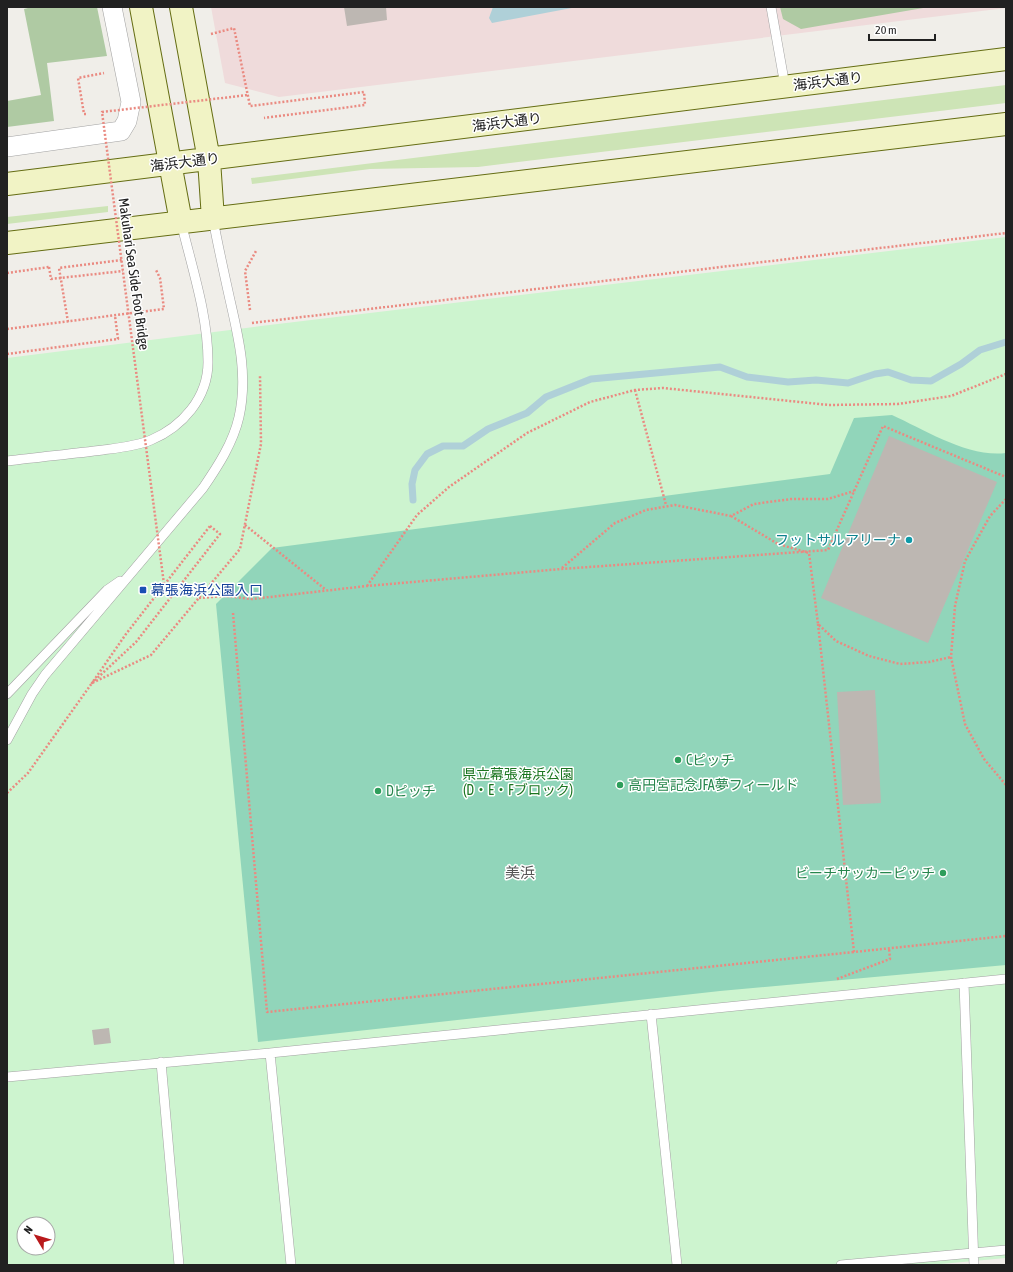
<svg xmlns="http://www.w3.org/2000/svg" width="1013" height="1272" viewBox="0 0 1013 1272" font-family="'Asap Condensed','Noto Sans JP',sans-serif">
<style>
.commercial{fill:#efdbdb}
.grass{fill:#cde4b6}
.forest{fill:#afcaa3}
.park{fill:#cdf4cf;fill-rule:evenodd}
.pitch{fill:#91d5ba}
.water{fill:#afd0d8}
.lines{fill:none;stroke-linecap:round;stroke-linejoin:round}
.stream{stroke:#afd0d8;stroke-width:7}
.building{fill:#bdb7b2}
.lane-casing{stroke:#a2a2a2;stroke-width:10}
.street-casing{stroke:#a2a2a2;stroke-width:20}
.secondary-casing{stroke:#656d13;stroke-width:24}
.path{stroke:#ea8a81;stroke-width:2.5;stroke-dasharray:2 2;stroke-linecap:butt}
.lane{stroke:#fff;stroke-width:9}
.street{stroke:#fff;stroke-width:19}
.secondary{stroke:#f1f3c5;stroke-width:22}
.path-bridge{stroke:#ea8a81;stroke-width:2.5;stroke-dasharray:2 2;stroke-linecap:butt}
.culture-dot{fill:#0f9aa8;stroke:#fff;stroke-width:1.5}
.transit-dot{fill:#1a4fb4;stroke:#fff;stroke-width:1.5}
.leisure-dot{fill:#2e9e5b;stroke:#fff;stroke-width:1.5}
.labels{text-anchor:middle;stroke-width:3;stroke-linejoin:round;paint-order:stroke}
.street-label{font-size:14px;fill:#212121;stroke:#fff}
.culture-label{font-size:14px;fill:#0d838f;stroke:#fff;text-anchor:end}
.transit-label{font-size:14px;fill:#164399;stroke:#fff;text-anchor:start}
.leisure-label{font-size:14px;fill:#27864d;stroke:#fff;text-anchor:start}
.park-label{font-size:14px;fill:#1a7520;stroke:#fff}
.neighbourhood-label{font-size:15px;fill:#545454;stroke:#fff}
</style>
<rect width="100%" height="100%" fill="#f0eee9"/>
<!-- commercial -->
<path class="commercial" d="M211,7H1006V8L279,97L225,83Z"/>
<!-- grass -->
<path class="grass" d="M1006,85V103L478,167L370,169L252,184L251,178Z
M108,206V212L7,224V217Z"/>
<!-- forest -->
<path class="forest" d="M32,7H97L107,56L47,63L54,121L7,127V101L41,95L24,9Z
M780,7H929L801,29L783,19Z"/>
<!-- park -->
<path class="park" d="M1006,237V1258L930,1265H7V358L261,326ZM24,1224H48V1248H24Z"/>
<!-- pitch -->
<path class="pitch" d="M892,415C925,430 969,458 1006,453V965L720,991L258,1042L216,604L272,548L830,474L854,418Z"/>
<!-- water -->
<path class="water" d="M493,7H577L492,23L489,18Z"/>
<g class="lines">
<!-- stream -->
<path class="stream" d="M413,500L412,484L415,470L427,454L443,446H463L488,429L527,413L546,397L591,379L720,367L747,377L788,382L816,380L848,383L875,374L888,372L911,380L931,381L961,364L980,350L1006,342"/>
</g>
<!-- building -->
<path class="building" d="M344,7H386L387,20L347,26Z
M889,436L997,482L928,643L821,598Z
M875,690L881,803L843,805L837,692Z
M109,1028L111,1043L94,1045L92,1030Z"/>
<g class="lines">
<defs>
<path id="lane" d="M771,7L785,86
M7,461C39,457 71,454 103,450C118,448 137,446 151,440C182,427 208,398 208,362C208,315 192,268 181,222
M7,694L107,590L120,581
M7,740L32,694L45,675L203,488C218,466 233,443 239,417C248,377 239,339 230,300C224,273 218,246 213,219
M964,983L974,1265
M651,1014L677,1265
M270,1053L291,1265
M161,1062L179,1265
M7,1077L270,1053L1006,979
M841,1265L1006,1250"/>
<path id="street" d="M7,147L121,131L127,121L131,102L112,7"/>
<path id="secondary" d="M141,7L181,222
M181,7L209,160L213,219
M7,184L1006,59
M7,243L1006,124"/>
</defs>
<!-- lane casing -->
<use href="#lane" class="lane-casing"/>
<!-- street casing -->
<use href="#street" class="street-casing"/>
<!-- secondary casing -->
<use href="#secondary" class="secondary-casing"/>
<!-- path -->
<path class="path" d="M211,34L234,28L250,106L364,92L365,105L264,118
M86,114H84L78,78L104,73
M7,273L49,267
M250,310L245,271L256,251
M68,322L59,268L122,260
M252,323L1006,233
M7,329L164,309L160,278L156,270
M7,354L118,339L115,316
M635,390L666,505
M1006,499L990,516L965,561L955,606L951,657L965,724L984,759L1006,785
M731,516L778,544L809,553L818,624L836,641L869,656L900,664L929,662L951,657
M245,525L326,590
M210,526L220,534L136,642L92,683L126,634Z
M562,568L615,523L646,510L675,505L731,516L754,504L791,499H828L854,491
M367,586L417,515L449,487L527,433L590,402L635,390L663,388L829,405L898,404L951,396L1006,374
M199,598L225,596L252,599L367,586L561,569L828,550L883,426L1006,477
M233,613L267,1012L854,952
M818,624L854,952L1006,936
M7,793L28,773L92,683L151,655L240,549L261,444L260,376
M837,979L890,959L889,948"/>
<!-- lane -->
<use href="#lane" class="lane"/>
<!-- street -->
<use href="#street" class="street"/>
<!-- secondary -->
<use href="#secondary" class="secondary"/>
<!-- path-bridge -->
<path class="path-bridge" d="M49,267L51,279L123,271
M164,584L102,112L248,95"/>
</g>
<!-- markers -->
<circle class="culture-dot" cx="909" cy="540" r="4"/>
<rect class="transit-dot" x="139" y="586" width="8" height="8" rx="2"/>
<g class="leisure-dot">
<circle cx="678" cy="760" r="4"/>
<circle cx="620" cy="785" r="4"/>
<circle cx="378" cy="791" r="4"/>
<circle cx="943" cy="873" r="4"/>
</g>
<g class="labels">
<!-- street labels -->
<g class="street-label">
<text transform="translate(828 81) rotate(-7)" y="5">海浜大通り</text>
<text transform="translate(507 122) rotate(-7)" y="5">海浜大通り</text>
<text transform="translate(185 162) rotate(-7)" y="5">海浜大通り</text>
<text transform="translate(134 274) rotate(82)" y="5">Makuhari Sea Side Foot Bridge</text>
</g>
<!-- culture labels -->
<g class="culture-label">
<text x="901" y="545">フットサルアリーナ</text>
</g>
<!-- transit labels -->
<g class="transit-label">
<text x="151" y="595">幕張海浜公園入口</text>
</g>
<!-- leisure labels -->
<g class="leisure-label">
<text x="686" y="765">Cピッチ</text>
<text x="628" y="790">高円宮記念JFA夢フィールド</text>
<text x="386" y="796">Dピッチ</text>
<text x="935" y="878" text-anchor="end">ビーチサッカーピッチ</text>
</g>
<!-- park labels -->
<g class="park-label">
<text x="518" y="779">県立幕張海浜公園<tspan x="518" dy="16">(D・E・Fブロック)</tspan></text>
</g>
<!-- neighbourhood labels -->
<g class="neighbourhood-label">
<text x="520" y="878">美浜</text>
</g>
</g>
<!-- border -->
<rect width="1013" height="1272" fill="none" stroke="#212121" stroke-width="16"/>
<!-- north arrow -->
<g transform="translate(36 1236) rotate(308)"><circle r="19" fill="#ffffff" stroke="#a6a6a6"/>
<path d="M0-3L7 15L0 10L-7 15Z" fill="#b9191b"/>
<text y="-6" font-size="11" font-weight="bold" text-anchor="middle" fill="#212121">N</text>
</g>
<!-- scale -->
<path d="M869 34v6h66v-6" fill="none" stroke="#212121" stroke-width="2"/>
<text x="875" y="34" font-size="12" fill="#212121" stroke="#ffffff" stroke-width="3" paint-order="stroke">20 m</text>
</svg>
